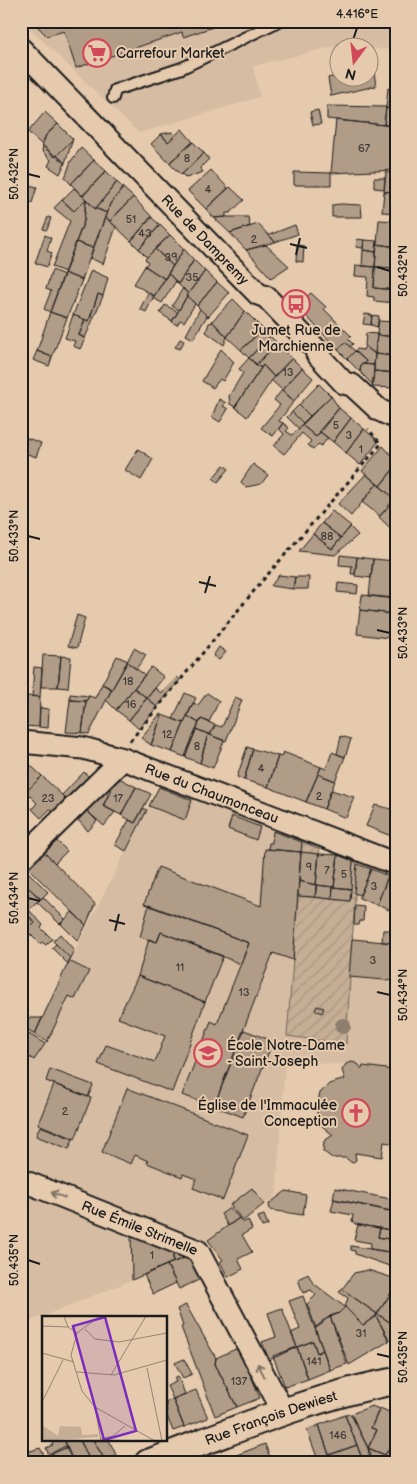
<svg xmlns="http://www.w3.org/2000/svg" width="417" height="1484" viewBox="0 0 417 1484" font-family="'Balsamiq Sans',sans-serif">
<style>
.built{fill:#d6bca2}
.garden{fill:url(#garden-furrows);stroke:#706558}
.building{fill:#b19c87;stroke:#1c1c1c}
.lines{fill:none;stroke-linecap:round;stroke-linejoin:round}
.service-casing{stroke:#1c1c1c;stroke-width:14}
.minor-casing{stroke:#1c1c1c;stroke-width:25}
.tertiary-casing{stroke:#1c1c1c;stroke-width:30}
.path{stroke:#1c1c1c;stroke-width:3;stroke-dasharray:4 4;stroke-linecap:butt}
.service{stroke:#e6caad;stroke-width:10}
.minor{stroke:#e6caad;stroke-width:21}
.tertiary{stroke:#e6caad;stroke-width:26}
.tree{fill:#8e7e6e}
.oneway{stroke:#817364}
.ticks{fill:none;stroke:#1c1c1c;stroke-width:2}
.labels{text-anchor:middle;stroke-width:4;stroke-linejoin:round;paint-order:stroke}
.number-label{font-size:11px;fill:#413c37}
.poi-label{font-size:14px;fill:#1c1c1c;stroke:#e6caad;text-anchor:start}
.street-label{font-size:14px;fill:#1c1c1c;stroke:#e6caad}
.inset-road{fill:none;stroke:#958473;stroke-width:1}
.view{fill:#7b2cbf;fill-opacity:0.15;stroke:#7b2cbf;stroke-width:2.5}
.inset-edge{fill:none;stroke:#1c1c1c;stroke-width:2.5}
.neatline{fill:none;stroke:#1c1c1c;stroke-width:2}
.ticks-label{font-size:12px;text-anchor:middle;fill:#1c1c1c}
</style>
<defs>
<pattern id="garden-furrows" width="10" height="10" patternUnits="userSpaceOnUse" patternTransform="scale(1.25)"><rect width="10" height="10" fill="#c5ae95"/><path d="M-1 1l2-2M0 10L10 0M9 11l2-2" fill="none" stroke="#a99580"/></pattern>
</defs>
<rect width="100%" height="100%" fill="#e6caad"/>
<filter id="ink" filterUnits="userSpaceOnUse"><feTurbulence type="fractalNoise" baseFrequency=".02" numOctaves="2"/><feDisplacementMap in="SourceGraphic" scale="10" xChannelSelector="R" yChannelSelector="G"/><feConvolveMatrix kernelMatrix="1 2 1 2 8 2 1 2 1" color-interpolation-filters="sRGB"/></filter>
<g filter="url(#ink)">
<!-- built -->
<path class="built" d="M22,21H396V50L336,46L253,66L260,97L139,133Z
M159,786L302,842L287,1036L346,1044L352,939L396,943V1086L392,1085L393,1070L363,1066L362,1069L358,1064L352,1062L346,1064L285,1062L276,1197L208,1240L189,1257L21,1325V1016L41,1018Z"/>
<!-- garden -->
<path class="garden" d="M302,842L320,849L319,854L301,852Z
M353,861L357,864L346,1044L287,1036L298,896L350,901Z"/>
<!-- building -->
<path class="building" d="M32,21H225V23L183,37L182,32L76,68L64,31L47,36Z
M370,71L374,72L376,86L331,96L328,78L340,75V78H370Z
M21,88L27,94L21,99Z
M388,88L396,89V110L386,108Z
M327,106L386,107L384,125L327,119Z
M386,108L396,110V126L384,125Z
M318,110L321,124L313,125L310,112Z
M45,112L58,124L46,135L42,145L28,132Z
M336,120L396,126V170L331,173Z
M58,124L73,139L55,157L42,145L46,135Z
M182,129L193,142L169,163L151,144L161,134L168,142Z
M172,132L175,135L168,142L161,134Z
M73,139L65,163L57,155Z
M193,142L204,153L181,175L169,163Z
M43,146L65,163L60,174L48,166L51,160L42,151Z
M81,148L94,160L71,184L65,178L71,161Z
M204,153L209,159L200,168L203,172L186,178L182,174Z
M94,160L106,171L82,196L71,184Z
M211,170L228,188L206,209L188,191Z
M106,171L117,182L96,208H94L83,196Z
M294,172L331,173V185H294Z
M386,172L396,173V191L384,192Z
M374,178H385L384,189L374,188Z
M117,182L123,188L110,204L107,213L100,210L96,208Z
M29,185L37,187L32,203L24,201Z
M230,187L244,200L230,213H226V217L214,218L206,209Z
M74,188L86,199L74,211L62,200Z
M123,188L133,197L110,221L105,217L110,204Z
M396,191V213L382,212L384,192Z
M133,197L152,217L131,241L110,221Z
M86,199L94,208L107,213L93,248L76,242L84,221Z
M86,199L84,221L65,272L52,267L70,221L54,208L62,200L74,211Z
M341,204L361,205L362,217H332V205Z
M48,217L51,218L47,230L43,229Z
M105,217L116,227L103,264L90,258Z
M151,217L160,225L139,249L131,241Z
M226,217H248L250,226L230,233L214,218Z
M379,220L396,221V247L377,244Z
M258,224L275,242L246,250L230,233Z
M160,225L170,235L147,257L139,249Z
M295,225L298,234L275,242L269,235Z
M45,235L51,238L47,251L52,253L47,267L35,263Z
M170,235L184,249L173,266L155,249Z
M357,239L364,240L363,248L356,247Z
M364,240L377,241L376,252L363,250Z
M76,242L93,248L82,280L64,273Z
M377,244L396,247V268L375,267Z
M266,245L289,266L271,278L246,250Z
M297,245L304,246L303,262L296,261Z
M155,249L173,266L165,279L145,266L148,262L145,259Z
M184,249L194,260L178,284L168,273Z
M363,250L376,252L375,267L362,266Z
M194,260L205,271L188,294L178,284Z
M356,265L375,267L374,288L396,290V303L374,301V297L367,296L368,277L355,276Z
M145,266L165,279L154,296L134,284Z
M375,267L396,268V290L374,288Z
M52,270L64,275L50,312L44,309L51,291L46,289Z
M91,270L108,278L103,296L98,294L89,321L73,315Z
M205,271L217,282L197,306L187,295Z
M64,273L82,280L67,318L50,312Z
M168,273L176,281L162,303L153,298Z
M217,282L229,293L208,317L197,306Z
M183,288L188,294L179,310L172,306Z
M148,293L154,296L146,312L140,309Z
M311,293L326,307L324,309L351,336L348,339L353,344L350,347L345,342L338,350L297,306Z
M98,294L103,296L85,338L79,335L85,320L89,321Z
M187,296L195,304L184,322L180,320L177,325L172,322Z
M233,299L245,311L227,337L212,321Z
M165,305L178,312L172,321L160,313Z
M200,309L207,316L193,339L186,335Z
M245,311L263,329L241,350L227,337Z
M50,312L67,318L52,357L37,351Z
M365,314L372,315L371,325L363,324Z
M73,315L85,320L79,335L85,339L80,349L73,346L75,341L65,338Z
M372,315L379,316L378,327L371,325Z
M378,321L396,322V337L377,335Z
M213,322L227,337L224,345L206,332L209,323Z
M263,329L270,336L249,358L241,350Z
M366,333L377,334L375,354L365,346Z
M377,335L396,337V356L375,354Z
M270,336L277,343L256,365L249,358Z
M180,339L184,341L180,349L175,347Z
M345,342L355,351L347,359L338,350Z
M277,343L292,358L274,377L263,365L261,368L256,365Z
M365,346L375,354L374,365L365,364L366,361L355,351L357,349L363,350Z
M221,349L234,362L223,381L220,379L213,388L202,381Z
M37,351L52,357L49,366L33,360Z
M355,351L366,361L365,364H361L360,372L347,359Z
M375,354L396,356V373L374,371Z
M249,358L261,368L235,407L230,404L229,396L243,373L239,369Z
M292,358L302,368L282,390L271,380Z
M361,364L374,365L373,385L360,372Z
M263,365L274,377L247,417L235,407Z
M302,368L313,378L294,401L282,390Z
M374,371L396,373V388L372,387Z
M319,384L331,396L310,416L299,405Z
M282,390L294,401L279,421L283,423L273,436L261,428L280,405L274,400Z
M331,396L339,408L316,437L302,425Z
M219,399L226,403L223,406L228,409L220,422L212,417Z
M299,405L310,416L303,423L292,412Z
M339,408L351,418L333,442L319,431Z
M292,412L303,423L299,429L287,417Z
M351,418L364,429L346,453L333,442Z
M283,423L289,428L286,431L292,435L302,425L316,437L320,432L328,438L321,446L319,444L313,449L308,445L311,441L302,433L284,454L274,446L284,434L279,429Z
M364,429L379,441L360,465L346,453Z
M27,438L41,443L36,457L22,452Z
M383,446L396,460V466L380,486L362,471Z
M138,449L153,459L141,480L125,470Z
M253,464L268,475L261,484L246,487L241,482Z
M224,465L229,469L218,482L213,478Z
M396,466V500L380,486Z
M366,474L377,484L351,516L338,504Z
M377,484L395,499L380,516L362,502Z
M395,499L396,526L392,530L379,517Z
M332,511L351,526L341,538L322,523Z
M322,523L341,538L332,549L313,534Z
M350,527L358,535L335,555L299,551L313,534L332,549Z
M340,555L357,557L355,574H351L352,566L339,565Z
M357,557L373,559L371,578L355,576Z
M373,559L396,561V599L369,596Z
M279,575L295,577L293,589L271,586Z
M295,577H309L308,589H293Z
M338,583L358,585L357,594L337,592Z
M362,595L395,598L393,614L360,610Z
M360,610L393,614L389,638L357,634Z
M77,615L85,618L77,648L68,646Z
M219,647L226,652L219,660L213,656Z
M134,648L146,655L136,669L127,662Z
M43,655L61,656L58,687H41Z
M61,656L71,657L68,688L58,687Z
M117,656L128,661L112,689L102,684Z
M127,662L145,675L116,710L106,700Z
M34,667L42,668L40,697L32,696Z
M151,667L164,677L147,698L134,688Z
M21,676H26L24,696L21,695Z
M177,677L180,680L157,707L147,698L155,688L161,693Z
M102,684L112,689L89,734L82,733L86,701L89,696L95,698Z
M134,688L147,698L129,720L116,710Z
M185,693L196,698L184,723L173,719Z
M207,693L219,701L209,722L201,719L199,723L187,716L193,703L198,705Z
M70,694L89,696L86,701L70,700Z
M21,695H25L23,726L21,725Z
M26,696L40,697L39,727L23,726Z
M235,697L242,700L226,741L210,735L215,725L222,727Z
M147,698L157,707L139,729L129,720Z
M70,700L86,701L82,733L66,732Z
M40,708L49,709L48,728L39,727Z
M160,714L162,715L151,745L141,738Z
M162,715L184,723L172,752L151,745Z
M187,716L199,723L185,757L172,752Z
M201,719L215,725L210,735L196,729Z
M196,729L208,734L200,763L185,757Z
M208,734L224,741L213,768L200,763Z
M341,736L351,739L345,757L337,754Z
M247,747L253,749L244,780L237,777Z
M253,749L278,756L268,787L244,780Z
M283,752L321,767L306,802L268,787L278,756L281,757Z
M332,752L345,757L335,781L318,774L321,767L326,769Z
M28,763L42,776L25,793L21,790V770Z
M84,772L90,778L67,800L62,795Z
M318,774L335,781L324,809L306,802Z
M42,776L67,800L55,813L50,809L41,818L32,809L37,803L26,792Z
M117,777L136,787L121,815L103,806Z
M136,787L151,794L135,823L121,815Z
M159,787L192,800L185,820L149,806Z
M108,788L111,790L103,806L115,812L104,826L86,810Z
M331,790L354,797L346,818L324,809Z
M375,805L396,810V838L366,826Z
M143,808L147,810L126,851L115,845L129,820L135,823Z
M86,810L97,821L88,831L77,819Z
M232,816L260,827L256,840L228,829Z
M273,831L302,842L301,852L268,849L269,843H272Z
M56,840L67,851L55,863L44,852Z
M265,849L301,852L293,960L273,953L214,1106L182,1095L211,1021L217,1024L249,943L144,904L158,867L261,906Z
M44,852L95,904L86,925L28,868Z
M301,852L319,854L316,885L299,881Z
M319,854L338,855L334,887L316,885Z
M338,855L353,861L351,889L334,887Z
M357,864L371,869L360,895L354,893Z
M371,869L388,876L377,905L359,898Z
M26,870L48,892L41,899L29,888L26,892L21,886V875Z
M388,876L396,879L394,912L377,905Z
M299,881L316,885L315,897L298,896Z
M317,885L333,887L332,899L315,897Z
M21,886L26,892L29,888L40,899L26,912L21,907Z
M333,887L351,889L350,901L332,899Z
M43,897L65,919L60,924L37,902Z
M149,905L249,943L241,964L161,932L157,942L140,937Z
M355,905L364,906L363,921H360L359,925H354Z
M21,907L27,913L21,920Z
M29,910L43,925L41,928L52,939L46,945L42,942L40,944L27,931L35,923L27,914Z
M72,912L86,925L78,941L61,924Z
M27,914L35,923L25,933L21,930V920Z
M383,930H396V943L382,942Z
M161,932L223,956L205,1002L138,976L149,939L157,942Z
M60,934L74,950L70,958L53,941Z
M352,939L396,943V981L349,977Z
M56,944L70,958L68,964L52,948Z
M69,961L89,971L75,999L69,996L47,1042L35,1034Z
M138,976L205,1002L172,1092L98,1064L106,1045L155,1062L165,1036L118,1018Z
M317,1006L324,1008L322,1013L315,1010Z
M21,1017L27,1018L21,1034Z
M27,1018H42L35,1034L25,1028Z
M244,1030L273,1041L243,1117L214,1106Z
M27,1033L45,1044L34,1060L21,1052V1043Z
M352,1062L358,1064L362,1069L363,1066L394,1070L392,1085L396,1086V1144L384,1142L382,1157L355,1153L356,1160L352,1163L346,1158H332L323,1151L324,1141L333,1135L322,1126L316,1110L320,1093L329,1084L345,1079L342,1070L346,1064Z
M50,1069L93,1085L88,1097L46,1081Z
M54,1084L91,1098L75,1139L38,1124Z
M127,1088L248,1135L223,1200L193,1188L196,1179L183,1174L182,1177L147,1163L148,1161L135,1155L131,1164L102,1152Z
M40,1126L73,1139L69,1149L36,1136Z
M252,1188L264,1204L243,1221L230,1205Z
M335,1188L396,1200L394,1212L333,1199Z
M286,1191L306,1195L303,1215L270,1210L269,1204Z
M334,1199L396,1212V1231L355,1224L352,1221L353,1215L331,1211Z
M230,1208L239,1218L228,1226L221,1214Z
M264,1215L268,1225L262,1227L258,1217Z
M239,1218L243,1223L248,1220L252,1229L242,1235L252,1252L238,1259L243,1269L228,1277L220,1262L223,1260L208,1240Z
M358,1225L380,1228L378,1237L388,1239L390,1230L396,1231L394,1253L370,1249L371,1243L354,1240Z
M380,1228L390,1230L388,1239L378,1237Z
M131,1231L173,1248V1262L132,1280Z
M351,1246L396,1253L395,1268L355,1254V1251L351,1250Z
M173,1248L190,1256L173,1262Z
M189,1256L201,1279L179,1289L167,1265Z
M167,1265L176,1283L153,1294L144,1275Z
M368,1270L396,1279V1286L377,1314L342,1289L354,1273Z
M308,1274L313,1283L345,1307L339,1313L322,1321L323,1323L316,1328L307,1304L316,1295L311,1290L303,1293L298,1279Z
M396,1286V1301L389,1296Z
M342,1289L377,1314L376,1316L363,1325L345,1307L348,1298L339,1292Z
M303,1296L323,1350L317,1353L313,1341L297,1347L291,1333L300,1329L289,1301Z
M389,1296L396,1301V1326L377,1314Z
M186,1305L216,1358L215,1364L237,1407L215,1416L181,1327L183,1326L177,1309Z
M345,1307L363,1325L376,1316L389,1341L349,1365L330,1316L339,1313Z
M282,1308L297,1347L269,1360L262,1342L276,1337L268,1313Z
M377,1314L396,1326V1332L390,1341L376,1316Z
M330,1316L347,1364L330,1370L315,1328Z
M313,1341L317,1353L323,1350L330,1370L308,1379L297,1347Z
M240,1347L260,1398L237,1407L215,1364L216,1358Z
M297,1347L308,1379L285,1387L273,1356Z
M184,1359L192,1374L183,1378L175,1363Z
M178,1376L185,1394L173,1399L167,1386L176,1382L174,1378Z
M196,1390L208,1418L184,1427L173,1399Z
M173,1399L184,1427L173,1431L166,1414V1402Z
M372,1406L379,1409L371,1428L377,1430L368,1448L351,1414Z
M380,1408L396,1415V1439L385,1455L368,1448L377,1430L371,1428Z
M351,1414L371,1454L370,1460L363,1461L345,1415Z
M345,1415L357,1445L329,1455L319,1425Z
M319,1425L329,1455L318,1460L307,1430Z
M395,1439H396V1456L390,1446Z
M21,1440L29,1450L21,1454Z
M51,1440H64L68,1447L49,1455L46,1448L53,1445Z
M64,1440H80L91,1463H74Z
M80,1440H93L105,1460L91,1463Z
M93,1440H109L116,1455L105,1460Z
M265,1444L272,1463H236L234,1456Z
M357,1445L363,1461L347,1463L346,1460L332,1463L329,1455Z
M65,1446L74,1463H47L45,1457Z
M390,1446L396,1456V1463H364L370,1460L368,1448L385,1455Z
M40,1448L45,1457L35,1463H22L21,1454Z
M329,1455L332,1463H319L318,1460Z
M234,1456L236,1463H215Z
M45,1457L47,1463H35L44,1458Z"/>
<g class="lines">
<defs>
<path id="service" d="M113,98L115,90L182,68L279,21"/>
<g id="minor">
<path id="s1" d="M21,49L258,294L266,297L315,348L317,354L344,383L352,385L379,410L396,418"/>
<path id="s2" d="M21,742L83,748L123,759L396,864"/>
<path d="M21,859L123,759"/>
<path id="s3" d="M21,1180L198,1251L284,1413"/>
</g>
<g id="tertiary">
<path id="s4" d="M148,1463C225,1434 316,1395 396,1381"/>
</g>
</defs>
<!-- service casing -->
<use href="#service" class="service-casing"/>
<!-- minor casing -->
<use href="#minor" class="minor-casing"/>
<!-- tertiary casing -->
<use href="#tertiary" class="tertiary-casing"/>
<!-- path -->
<path class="path" d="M130,741L263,580L381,444L368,429"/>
<!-- service -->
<use href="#service" class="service"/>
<!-- minor -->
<use href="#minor" class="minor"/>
<!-- tertiary -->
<use href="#tertiary" class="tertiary"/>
</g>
<!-- trees -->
<circle class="tree" cx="343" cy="1026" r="8"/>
<!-- one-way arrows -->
<defs><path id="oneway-shaft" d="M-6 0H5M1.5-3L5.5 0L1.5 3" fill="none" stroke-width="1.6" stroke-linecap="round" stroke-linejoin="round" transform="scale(1.25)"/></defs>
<g class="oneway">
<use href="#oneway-shaft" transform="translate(58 1195) rotate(-158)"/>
<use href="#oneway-shaft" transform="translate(261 1370) rotate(-118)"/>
</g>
</g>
<!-- ticks -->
<path class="ticks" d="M353,40L357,28M28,174L40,177M290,244L307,248M296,255L300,238M377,267L390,271M28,536L40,539M199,582L216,586M205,593L210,576M377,630L390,633M28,898L40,901M109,920L125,924M115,931L119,914M377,992L390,995M28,1260L40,1264M377,1354L390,1357"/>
<!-- icons -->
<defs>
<symbol id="supermarket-ring" viewBox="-11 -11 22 22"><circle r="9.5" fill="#e6caad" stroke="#d1495b" stroke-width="1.5"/><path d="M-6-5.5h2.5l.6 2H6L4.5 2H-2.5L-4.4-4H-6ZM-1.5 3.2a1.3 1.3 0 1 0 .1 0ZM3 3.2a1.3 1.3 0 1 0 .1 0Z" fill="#d1495b"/></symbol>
<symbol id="bus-ring" viewBox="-11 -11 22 22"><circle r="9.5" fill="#e6caad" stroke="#d1495b" stroke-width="1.5"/><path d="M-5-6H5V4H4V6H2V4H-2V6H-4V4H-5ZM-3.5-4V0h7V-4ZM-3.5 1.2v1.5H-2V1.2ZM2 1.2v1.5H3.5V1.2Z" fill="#d1495b"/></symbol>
<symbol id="school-ring" viewBox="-11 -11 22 22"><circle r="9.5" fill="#e6caad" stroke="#d1495b" stroke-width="1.5"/><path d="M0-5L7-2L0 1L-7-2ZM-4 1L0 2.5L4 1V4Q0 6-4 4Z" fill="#d1495b"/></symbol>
<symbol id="church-ring" viewBox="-11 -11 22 22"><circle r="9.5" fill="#e6caad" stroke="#d1495b" stroke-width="1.5"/><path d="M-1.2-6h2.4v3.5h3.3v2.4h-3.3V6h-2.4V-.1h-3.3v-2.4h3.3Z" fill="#d1495b"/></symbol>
</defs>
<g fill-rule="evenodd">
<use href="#supermarket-ring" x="81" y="37" width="32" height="32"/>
<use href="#bus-ring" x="280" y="288" width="32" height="32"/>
<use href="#school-ring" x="192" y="1037" width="32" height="32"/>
<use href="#church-ring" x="340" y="1097" width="32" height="32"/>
</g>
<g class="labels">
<!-- number labels -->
<g class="number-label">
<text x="364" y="152">67</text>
<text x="187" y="162">8</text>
<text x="208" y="193">4</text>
<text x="131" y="223">51</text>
<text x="145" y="237">43</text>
<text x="254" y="243">2</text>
<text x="171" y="261">39</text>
<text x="192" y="281">35</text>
<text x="288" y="376">13</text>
<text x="336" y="429">5</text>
<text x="349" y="439">3</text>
<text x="361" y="453">1</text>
<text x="327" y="540">88</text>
<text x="128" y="685">18</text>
<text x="131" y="708">16</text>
<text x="167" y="738">12</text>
<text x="197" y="750">8</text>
<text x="261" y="772">4</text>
<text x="319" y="800">2</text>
<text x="48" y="802">23</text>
<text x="118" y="802">17</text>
<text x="309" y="871">9</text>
<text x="327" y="874">7</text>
<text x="344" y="878">5</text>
<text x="374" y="890">3</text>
<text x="373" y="964">3</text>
<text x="180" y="971">11</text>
<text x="244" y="996">13</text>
<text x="65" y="1115">2</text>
<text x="152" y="1259">1</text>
<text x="361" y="1337">31</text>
<text x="314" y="1365">141</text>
<text x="239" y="1385">137</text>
<text x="338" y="1439">146</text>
</g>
<!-- poi labels -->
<g class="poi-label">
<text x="116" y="58">Carrefour Market</text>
<text x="296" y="335" text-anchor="middle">Jumet Rue de<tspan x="296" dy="16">Marchienne</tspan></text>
<text x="227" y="1050">École Notre-Dame<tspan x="227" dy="16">- Saint-Joseph</tspan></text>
<text x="337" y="1110" text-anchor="end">Église de l'Immaculée<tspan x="337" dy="16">Conception</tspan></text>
</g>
<!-- street labels -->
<g class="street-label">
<text dy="5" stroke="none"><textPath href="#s1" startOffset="265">Rue de Dampremy</textPath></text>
<text dy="5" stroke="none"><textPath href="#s2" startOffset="199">Rue du Chaumonceau</textPath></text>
<text dy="5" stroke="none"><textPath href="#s3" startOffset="128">Rue Émile Strimelle</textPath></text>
<text dy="5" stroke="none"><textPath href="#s4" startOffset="131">Rue François Dewiest</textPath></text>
</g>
</g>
<!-- overview -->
<g transform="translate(42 1316)">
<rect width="125" height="125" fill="#e6caad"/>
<path d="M0,109L16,120L18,110L39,111L40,119L56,118V121L0,125Z" fill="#c5ae95"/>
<path class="inset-road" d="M22,0L26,11L35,17M0,10L26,11M43,13L53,23L77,26L125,17M35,17L29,39L40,75L53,91L59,125M35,17L58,0M0,37L32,46M105,52L120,125M35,56L72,59L125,44M69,59L104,0M0,86L21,44M53,91L113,125M58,123L71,120L83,110"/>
<path class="view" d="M63,1L94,115L62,124L31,10Z"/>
<rect width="125" height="125" class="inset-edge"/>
</g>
<!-- margin -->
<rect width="417" height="1484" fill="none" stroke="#e6caad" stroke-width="55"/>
<!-- north arrow -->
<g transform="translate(354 62) rotate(195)"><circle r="24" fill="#e6caad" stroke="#958473"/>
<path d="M0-4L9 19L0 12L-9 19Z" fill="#d1495b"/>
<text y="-8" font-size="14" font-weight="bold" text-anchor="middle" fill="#1c1c1c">N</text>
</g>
<rect x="28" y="28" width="362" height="1428" class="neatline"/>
<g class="ticks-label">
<text x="357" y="18">4.416°E</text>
<text transform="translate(14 174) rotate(-90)" y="4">50.432°N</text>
<text transform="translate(403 271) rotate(-90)" y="4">50.432°N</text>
<text transform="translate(14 536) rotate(-90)" y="4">50.433°N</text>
<text transform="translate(403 633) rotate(-90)" y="4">50.433°N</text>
<text transform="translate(14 898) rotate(-90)" y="4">50.434°N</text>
<text transform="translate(403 995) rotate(-90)" y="4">50.434°N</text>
<text transform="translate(14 1260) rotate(-90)" y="4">50.435°N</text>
<text transform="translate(403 1357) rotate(-90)" y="4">50.435°N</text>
</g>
</svg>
